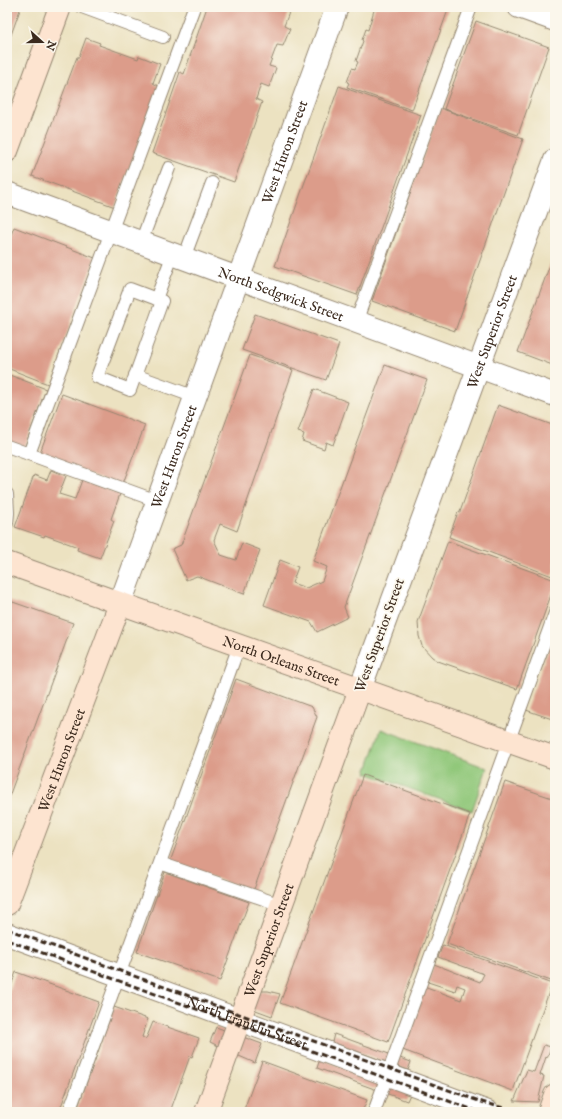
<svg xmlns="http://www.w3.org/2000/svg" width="562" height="1119" viewBox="0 0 562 1119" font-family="'IM FELL English',serif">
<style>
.green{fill:#91c87a;stroke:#66794c}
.building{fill:#dc9c8a}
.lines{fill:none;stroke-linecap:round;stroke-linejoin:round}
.lane-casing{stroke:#948670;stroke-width:14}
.street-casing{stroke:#948670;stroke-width:24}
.secondary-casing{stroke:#948670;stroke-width:24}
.lane{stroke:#fff;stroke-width:12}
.street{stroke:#fff;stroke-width:22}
.secondary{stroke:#fde4d0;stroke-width:22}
.rail{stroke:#3b2a1e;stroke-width:3;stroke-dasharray:6 3;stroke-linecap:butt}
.labels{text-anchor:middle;stroke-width:3.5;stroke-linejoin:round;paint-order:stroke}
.street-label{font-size:14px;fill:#3b2a1e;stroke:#fbf7ec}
</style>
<rect width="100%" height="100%" fill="#fbf7ec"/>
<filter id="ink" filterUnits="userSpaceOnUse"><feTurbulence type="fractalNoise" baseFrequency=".025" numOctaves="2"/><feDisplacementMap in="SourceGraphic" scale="8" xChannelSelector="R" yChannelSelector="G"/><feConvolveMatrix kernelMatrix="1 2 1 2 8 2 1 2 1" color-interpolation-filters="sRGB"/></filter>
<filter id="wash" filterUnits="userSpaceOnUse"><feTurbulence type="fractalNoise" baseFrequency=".012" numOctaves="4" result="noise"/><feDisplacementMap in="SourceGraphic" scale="16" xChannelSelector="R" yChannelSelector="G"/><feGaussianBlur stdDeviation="0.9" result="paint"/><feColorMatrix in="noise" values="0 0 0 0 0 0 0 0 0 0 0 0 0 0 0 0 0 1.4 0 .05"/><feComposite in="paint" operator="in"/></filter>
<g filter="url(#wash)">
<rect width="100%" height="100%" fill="#ece2c1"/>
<!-- green -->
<path class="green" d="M381,729L487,768L472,811L366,773Z"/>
<g id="blocks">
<!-- building -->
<path class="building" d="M7,7H21L7,46Z
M207,7H291L284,26L290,29L283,46L277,45L269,66L276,68L269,87L261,84L256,99L262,102L234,182L152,153L180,72L184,74Z
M375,7H440L448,10L412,110L347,87L349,83L347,82L352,68L355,69L358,62L356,61L363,41L362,40L366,29L368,30Z
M476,21L549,47L518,135L444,109Z
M86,38L100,43L99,45L138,59L139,56L160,64L153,83L160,87L115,207L32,176L77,57H79Z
M339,86L421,115L357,295L275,266Z
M440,108L523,139L455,331L372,301Z
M14,227L95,258L48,384L7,368V245Z
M555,251V366L518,352Z
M255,314L339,344L326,380L242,350Z
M250,355L293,370L237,531L220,524L214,540L221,555L236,560L242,543L260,550L244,594L197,576L186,580L172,549L181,545Z
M385,365L427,380L344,607L348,617L317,632L311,622L264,605L280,560L298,567L292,583L306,588L322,581L327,567L313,561Z
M7,374L46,389L24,449L7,443Z
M314,389L348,402L333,445L326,442L324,449L302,441L304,434L298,432Z
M62,394L145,425L122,486L39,455Z
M498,405L555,426V569L552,576L449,537L458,512L460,513V512Z
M51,470L66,476L59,494L75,499L82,480L120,494L111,519L114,521L100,558L77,550L78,547L45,535L44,537L15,527L34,475L47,480Z
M448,541L555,580V584L517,689L438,661L432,657L422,646L419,636L418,622Z
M7,600L73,623L7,802Z
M555,632V720L526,710Z
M236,679L312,707L317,717L253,892L170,862Z
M363,775L470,814L388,1042L280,1003Z
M505,782L555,799V970L551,981L447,944Z
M165,872L249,902L220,981L137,952Z
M443,945L552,984L513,1091L400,1049L424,986L461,1000L465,988L457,985L455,991L428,982L434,964L480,982L484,974L438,957Z
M16,972L99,1002L59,1112H7V997Z
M254,991H268L280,994L272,1016L253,1009Z
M114,1007L148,1019L142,1037L146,1039L153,1022L199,1038L192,1057L190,1056L170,1112H76Z
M216,1027L262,1044L255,1063L239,1056L210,1042Z
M334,1034L411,1062L408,1070L332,1042Z
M544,1045L551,1047L547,1058L546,1057L540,1075L544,1076L538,1102L514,1101L527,1070L534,1072Z
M320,1059L411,1092L407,1101L317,1068Z
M262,1061L367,1100L362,1112H243Z"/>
</g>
</g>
<g filter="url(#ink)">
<use href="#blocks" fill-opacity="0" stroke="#948670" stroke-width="1"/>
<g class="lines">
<defs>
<path id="lane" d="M82,7L163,37
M141,242L169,168
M184,258L212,183
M130,289L162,301L130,390L97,377Z
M156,299L173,254
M356,322L471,7
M135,375L195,397
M7,446L157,501
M29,454L194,7
M7,494L8,513L7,523
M160,863L281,905
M69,1112L239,646
M374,1112L555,613"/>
<g id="street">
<path d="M519,7L555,20"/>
<path id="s1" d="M7,193L555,395"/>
<path id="s2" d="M120,604L337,7"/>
<path id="s3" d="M360,689L555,160"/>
<path id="s4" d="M7,934L488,1112"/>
</g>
<g id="secondary">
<path d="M7,151L60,7"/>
<path id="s5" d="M7,563L555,758"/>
<path id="s6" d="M7,904L120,604"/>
<path id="s7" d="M206,1112L360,689"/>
<path d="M549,1112L555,1095"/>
</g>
</defs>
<!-- lane casing -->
<use href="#lane" class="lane-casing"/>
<!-- street casing -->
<use href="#street" class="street-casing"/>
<!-- secondary casing -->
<use href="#secondary" class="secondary-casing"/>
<!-- lane -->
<use href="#lane" class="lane"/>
<!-- street -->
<use href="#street" class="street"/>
<!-- secondary -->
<use href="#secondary" class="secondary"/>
<!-- rail -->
<path class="rail" d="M7,929L123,972L479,1101C503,1109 529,1114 555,1111
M7,940L479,1112"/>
</g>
</g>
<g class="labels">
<!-- street labels -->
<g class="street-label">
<text dy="5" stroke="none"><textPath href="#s2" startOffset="481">West Huron Street</textPath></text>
<text dy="5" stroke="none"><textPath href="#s1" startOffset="292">North Sedgwick Street</textPath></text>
<text dy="5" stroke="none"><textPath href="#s3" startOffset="381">West Superior Street</textPath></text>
<text dy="5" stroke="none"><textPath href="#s2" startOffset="157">West Huron Street</textPath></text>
<text transform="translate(379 635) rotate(-70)" y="5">West Superior Street</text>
<text dy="5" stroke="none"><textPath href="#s5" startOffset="291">North Orleans Street</textPath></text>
<text dy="5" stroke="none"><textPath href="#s6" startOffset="154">West Huron Street</textPath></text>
<text dy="5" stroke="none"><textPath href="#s7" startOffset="183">West Superior Street</textPath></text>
<text dy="5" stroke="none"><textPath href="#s4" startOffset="256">North Franklin Street</textPath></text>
</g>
</g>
<!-- margin -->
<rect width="562" height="1119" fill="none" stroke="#fbf7ec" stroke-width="24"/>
<!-- north arrow -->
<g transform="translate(42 42) rotate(111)" stroke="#fbf7ec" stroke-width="3" paint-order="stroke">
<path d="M0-3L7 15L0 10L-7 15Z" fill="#3b2a1e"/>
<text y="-6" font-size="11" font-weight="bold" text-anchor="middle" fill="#3b2a1e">N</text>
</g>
</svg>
